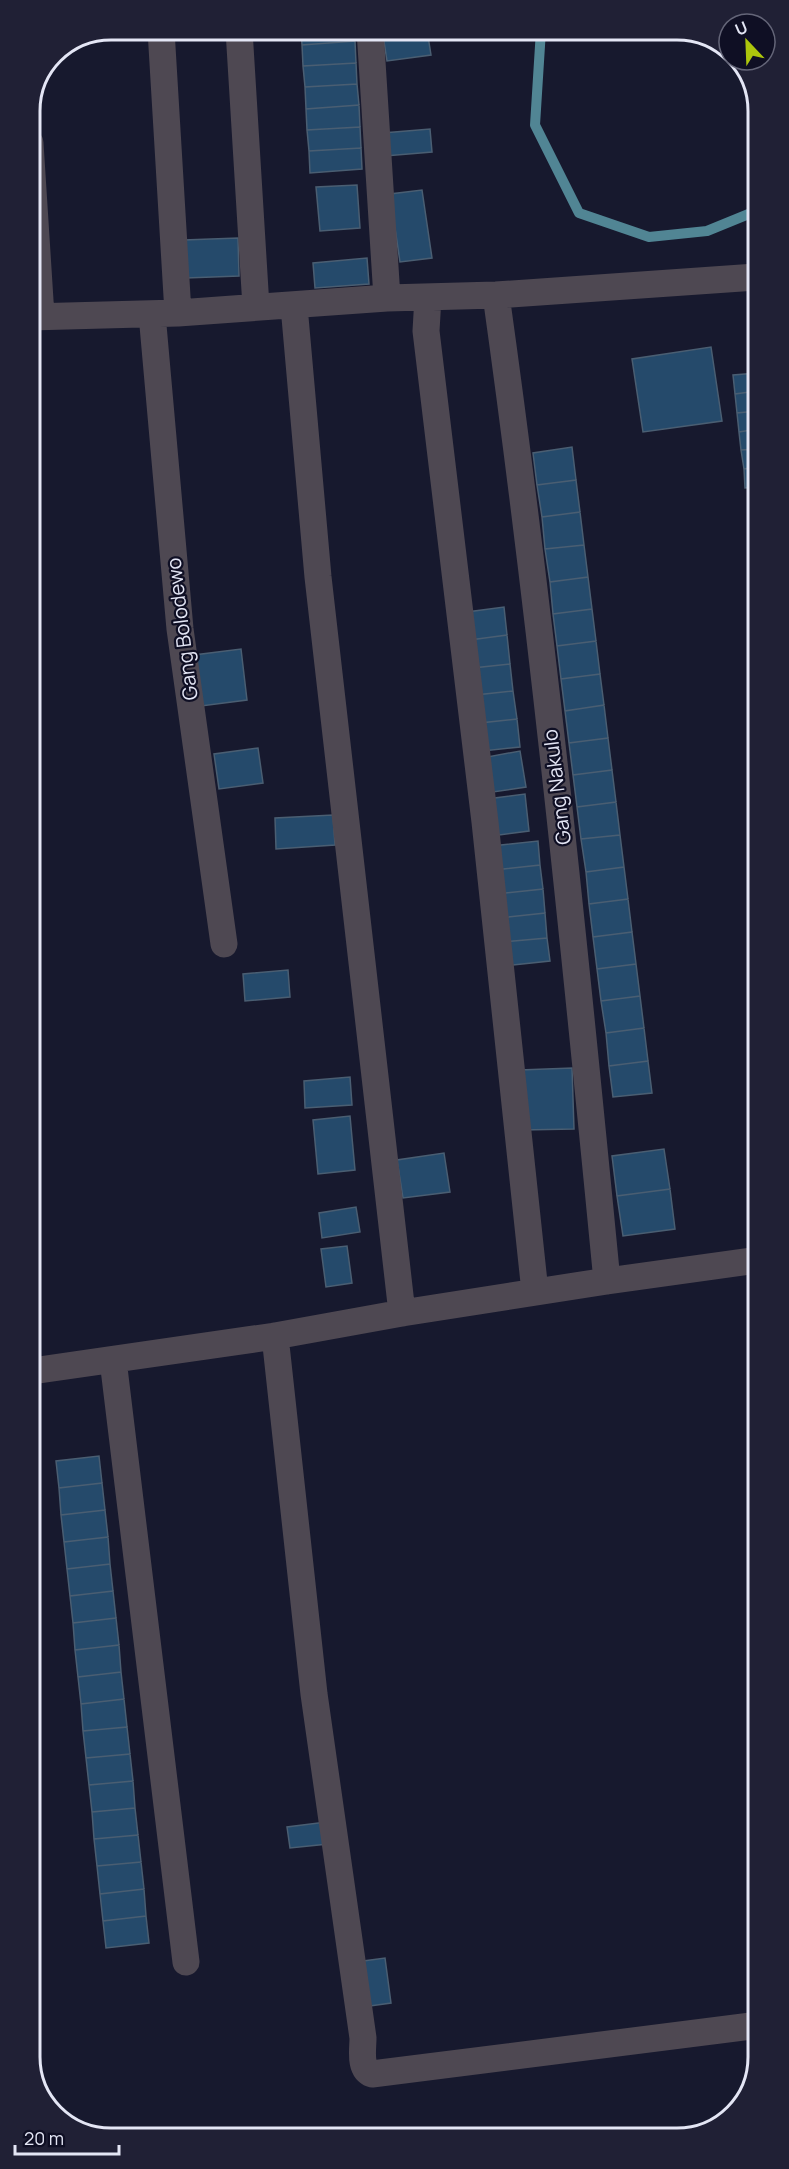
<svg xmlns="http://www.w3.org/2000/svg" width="789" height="2169" viewBox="0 0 789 2169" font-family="Manrope,sans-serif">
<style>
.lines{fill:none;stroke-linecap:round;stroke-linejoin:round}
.stream{stroke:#518594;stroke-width:10}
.building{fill:#254a6b;stroke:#4a5e72;stroke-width:1.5}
.minor{stroke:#4e4852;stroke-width:27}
.labels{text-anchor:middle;stroke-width:4.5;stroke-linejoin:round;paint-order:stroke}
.street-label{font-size:20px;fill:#e4e6f5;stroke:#0f0f24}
.rim{fill:none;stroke:#e4e6f5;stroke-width:3}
</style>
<rect width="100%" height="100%" fill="#17192e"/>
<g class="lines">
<!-- stream -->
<path class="stream" d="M541,30L535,125L579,213L649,237L707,231L756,211"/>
</g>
<!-- building -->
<path class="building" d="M301,30H354L355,41L302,45Z
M421,30H427L431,55L387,61L383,35Z
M355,41L356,63L303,66L302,45Z
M356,63L357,84L305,87L303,66Z
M357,84L359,105L306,109L305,87Z
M359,105L360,127L307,130L306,109Z
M360,127L361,148L309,151L307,130Z
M430,129L432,152L385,156L383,133Z
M361,148L362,169L310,173L309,151Z
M357,185L360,228L320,231L316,187Z
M422,190L432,258L400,262L390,194Z
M238,238L239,276L186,278L184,240Z
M367,258L369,284L315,288L313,263Z
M711,347L722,421L643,432L632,359Z
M757,373V391L735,394L733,375Z
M757,391V411L737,413L735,394Z
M757,411V429L739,432L737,413Z
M757,429V449L741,450L739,432Z
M572,447L576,480L537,485L533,453Z
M757,449V467L744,469L741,450Z
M757,467V487L745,488L744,469Z
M576,480L580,512L542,517L537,485Z
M580,512L584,545L545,549L542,517Z
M584,545L588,577L550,582L545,549Z
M588,577L592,609L553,614L550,582Z
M504,607L507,635L470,640L467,612Z
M592,609L596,641L557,646L553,614Z
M507,635L510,664L473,668L470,640Z
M596,641L600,674L561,679L557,646Z
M241,649L247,700L201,706L194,655Z
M510,664L513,691L476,695L473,668Z
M600,674L604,705L565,711L561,679Z
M513,691L517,719L480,723L476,695Z
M604,705L608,738L569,743L565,711Z
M517,719L520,747L483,751L480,723Z
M608,738L612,770L573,775L569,743Z
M258,748L263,783L219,789L214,754Z
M520,751L526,787L493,792L487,757Z
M612,770L616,802L577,807L573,775Z
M525,794L529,831L492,836L487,799Z
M616,802L620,835L581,839L577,807Z
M333,815L335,845L276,849L275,818Z
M620,835L624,867L586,872L581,839Z
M538,841L540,865L495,870L492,846Z
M540,865L543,889L497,894L495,870Z
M624,867L628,899L589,904L586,872Z
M543,889L545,913L500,918L497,894Z
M628,899L632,932L593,937L589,904Z
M545,913L547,938L502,942L500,918Z
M632,932L636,964L597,969L593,937Z
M547,938L550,961L504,966L502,942Z
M636,964L640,996L601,1001L597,969Z
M288,970L290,997L245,1001L243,974Z
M640,996L644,1028L606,1033L601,1001Z
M644,1028L648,1061L609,1066L606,1033Z
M648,1061L652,1093L613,1097L609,1066Z
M572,1068L574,1129L522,1130L520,1070Z
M350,1077L352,1105L305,1108L304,1081Z
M350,1116L355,1170L318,1174L313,1120Z
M664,1149L670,1189L617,1196L612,1156Z
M444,1153L450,1192L403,1198L397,1160Z
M670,1189L675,1229L623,1236L617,1196Z
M356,1207L360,1232L322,1238L319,1213Z
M347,1246L352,1283L326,1287L321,1249Z
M99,1456L102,1483L59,1488L56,1461Z
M102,1483L105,1510L61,1515L59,1488Z
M105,1510L108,1537L64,1542L61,1515Z
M108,1537L110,1564L67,1569L64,1542Z
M110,1564L113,1591L70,1596L67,1569Z
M113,1591L116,1618L73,1623L70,1596Z
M116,1618L119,1645L75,1650L73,1623Z
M119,1645L121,1672L78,1677L75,1650Z
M121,1672L124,1699L81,1704L78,1677Z
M124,1699L127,1727L83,1731L81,1704Z
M127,1727L130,1754L86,1758L83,1731Z
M130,1754L133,1781L89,1785L86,1758Z
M133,1781L135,1808L92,1812L89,1785Z
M135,1808L138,1835L94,1839L92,1812Z
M326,1822L328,1844L290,1848L287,1827Z
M138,1835L141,1862L97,1866L94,1839Z
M141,1862L144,1889L100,1894L97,1866Z
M144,1889L146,1916L103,1921L100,1894Z
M146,1916L149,1943L106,1948L103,1921Z
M385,1958L391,2003L363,2007L356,1962Z"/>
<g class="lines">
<!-- minor -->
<path class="minor" d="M161,30L178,313
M239,30L256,307
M370,30L387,298
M30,143L41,316
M496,295C542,623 575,951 607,1281
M428,297L426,331L485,822L535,1292
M294,306L318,577L402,1313
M152,314L180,629L224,944
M30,317L178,313L387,298L496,295L756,277
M275,1336L314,1694L363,2038C363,2050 359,2069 372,2074L759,2025
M113,1360L186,1962
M32,1371L275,1336L402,1313L607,1281L758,1260"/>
</g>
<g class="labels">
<!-- street labels -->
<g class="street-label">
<text transform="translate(182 629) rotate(-97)" y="7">Gang Bolodewo</text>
<text transform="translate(557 787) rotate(-97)" y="7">Gang Nakulo</text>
</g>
</g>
<!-- crop -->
<path d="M0 0H789V2169H0ZM111 40H677A71 71 0 0 1 748 111V2057A71 71 0 0 1 677 2128H111A71 71 0 0 1 40 2057V111A71 71 0 0 1 111 40Z" fill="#202035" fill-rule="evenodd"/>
<path class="rim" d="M111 40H677A71 71 0 0 1 748 111V2057A71 71 0 0 1 677 2128H111A71 71 0 0 1 40 2057V111A71 71 0 0 1 111 40Z"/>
<!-- north arrow -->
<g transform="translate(747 42) rotate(337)"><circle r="28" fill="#0f0f24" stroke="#646578" stroke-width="1.5"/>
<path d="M0-4.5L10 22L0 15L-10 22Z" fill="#adc60d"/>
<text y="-9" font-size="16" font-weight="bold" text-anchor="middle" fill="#e4e6f5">U</text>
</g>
<!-- scale -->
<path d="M15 2145v9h104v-9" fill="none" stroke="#e4e6f5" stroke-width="3"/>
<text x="24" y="2145" font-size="18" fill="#e4e6f5" stroke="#0f0f24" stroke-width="4.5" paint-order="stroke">20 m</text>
</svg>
